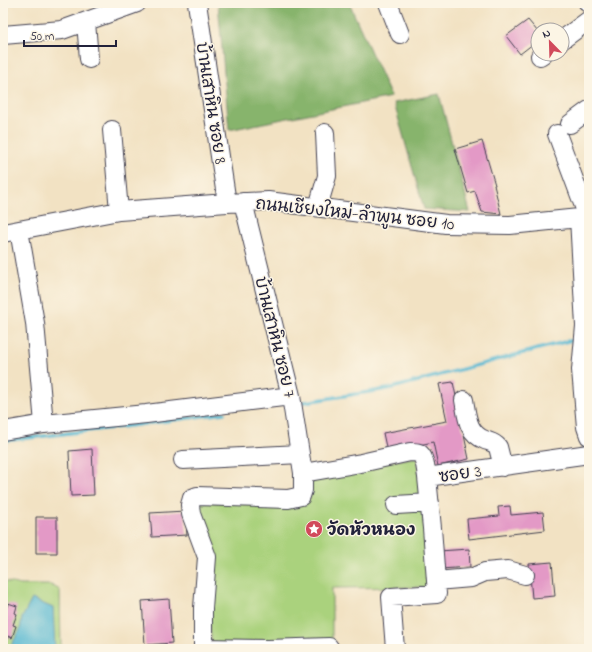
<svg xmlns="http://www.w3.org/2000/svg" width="592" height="652" viewBox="0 0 592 652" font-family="'Indie Flower','Playpen Sans Thai',sans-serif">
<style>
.green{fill:#aad27d;stroke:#667a5c}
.forest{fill:#87b46c;stroke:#546b54}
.water{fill:#53b7d2;stroke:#3a6c86}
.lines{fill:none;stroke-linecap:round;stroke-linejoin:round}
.stream{stroke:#53b7d2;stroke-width:3.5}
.building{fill:#e399c6}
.minor-casing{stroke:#413f4f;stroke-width:20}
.minor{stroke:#fff;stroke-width:18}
.labels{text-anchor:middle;stroke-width:3;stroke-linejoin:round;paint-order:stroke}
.street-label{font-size:17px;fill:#22223b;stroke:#fcf5e5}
.poi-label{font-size:17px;font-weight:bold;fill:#22223b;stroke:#fcf5e5;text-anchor:start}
</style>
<rect width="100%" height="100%" fill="#fcf5e5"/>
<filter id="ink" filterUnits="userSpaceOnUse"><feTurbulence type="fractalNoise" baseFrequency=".025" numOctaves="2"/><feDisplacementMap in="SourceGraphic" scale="8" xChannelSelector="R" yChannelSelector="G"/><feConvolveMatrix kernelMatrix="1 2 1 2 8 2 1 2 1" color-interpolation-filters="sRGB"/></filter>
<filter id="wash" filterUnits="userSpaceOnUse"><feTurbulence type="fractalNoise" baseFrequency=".012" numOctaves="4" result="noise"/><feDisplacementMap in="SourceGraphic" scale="16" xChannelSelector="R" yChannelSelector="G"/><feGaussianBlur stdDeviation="0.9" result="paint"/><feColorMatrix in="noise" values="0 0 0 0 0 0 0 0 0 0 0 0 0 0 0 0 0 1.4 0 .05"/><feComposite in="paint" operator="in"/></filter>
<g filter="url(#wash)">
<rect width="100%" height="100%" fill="#f2e2c3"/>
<!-- green -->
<path class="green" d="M417,457L430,587L332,588V644H212L196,502H302L307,476Z
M3,581L21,585H51L60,590L61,649H3Z"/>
<!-- forest -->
<path class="forest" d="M218,3H349L391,97L229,130Z
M439,94L470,212L424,209L394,103Z"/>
<!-- water -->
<path class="water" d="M32,599L53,608L55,649H9L20,630L22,618Z"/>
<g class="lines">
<!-- stream -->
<path class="stream" d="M298,403L388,389L568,341H578
M3,441L137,425L224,413"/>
</g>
<g id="blocks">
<!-- building -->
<path class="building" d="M528,20L538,32V40L520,54L506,36Z
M482,141L495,185H494L501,214L482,212L475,191L468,193L455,149Z
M453,382L469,459L438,466L433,442L387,452L383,433L447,421L439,384Z
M92,449L94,495L71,496L69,451Z
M510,506L511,515L543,512L545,530L469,539L467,519L499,516L498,507Z
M185,511L187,535L152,537L150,513Z
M36,517H57V553H36Z
M469,549L470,567L440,569L439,551Z
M552,562L555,596L532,598L529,564Z
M169,599L172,643L145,645L142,601Z
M8,603L17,606L15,613L17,614L13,625L16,626L12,638L8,636L3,649V608L6,609Z"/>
</g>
</g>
<g filter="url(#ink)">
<use href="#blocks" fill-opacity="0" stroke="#413f4f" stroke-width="1"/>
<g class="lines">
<defs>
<path id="minor" d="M197,3L227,203
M388,3L400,34
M588,3L589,4
M86,22L89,59
M3,35L62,30L137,3
M562,40L589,20
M540,56L543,54
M570,124L589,110
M112,130L119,211
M557,134L588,217
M243,202L291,396L303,473V490L301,496L288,499L197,496L192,498L190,505L191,514L207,557L203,608V648L268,649L329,647V649
M318,207L327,176L325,133
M579,218L585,326L581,370L586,427L589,436
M19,230L35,323L44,424
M3,233L119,211L227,203L268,201L446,224L510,225L589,217
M464,400C467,416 467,433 485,440C490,442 494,442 498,447L503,467
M3,431L44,424L146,414L291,396
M183,460L300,454
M303,473L361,463L410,452C413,452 416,452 419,453C425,456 426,471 427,477L589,454
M396,505L430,503
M436,581L471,578L485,572L508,570L525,575
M395,649L391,597L437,594L432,528L427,477"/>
</defs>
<!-- minor casing -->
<use href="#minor" class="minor-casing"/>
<!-- minor -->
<use href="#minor" class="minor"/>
</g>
</g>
<!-- icons -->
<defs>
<symbol id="sight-disc" viewBox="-11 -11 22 22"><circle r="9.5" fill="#d1495b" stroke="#fcf5e5"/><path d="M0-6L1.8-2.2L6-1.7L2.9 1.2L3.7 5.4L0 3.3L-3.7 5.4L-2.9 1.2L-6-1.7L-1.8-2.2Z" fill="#fff"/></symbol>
</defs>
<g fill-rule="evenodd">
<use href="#sight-disc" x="304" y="519" width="20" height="20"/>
</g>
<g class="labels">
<!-- street labels -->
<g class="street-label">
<text transform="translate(212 103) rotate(81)" y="6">บ้านเสาหิน ซอย 8</text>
<text transform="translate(355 213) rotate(6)" y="6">ถนนเชียงใหม่-ลำพูน ซอย 10</text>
<text transform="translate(276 337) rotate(76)" y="6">บ้านเสาหิน ซอย 7</text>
<text transform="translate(460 473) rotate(-8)" y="6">ซอย 3</text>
</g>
<!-- poi labels -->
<g class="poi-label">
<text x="327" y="535">วัดหัวหนอง</text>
</g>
</g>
<!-- margin -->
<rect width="592" height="652" fill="none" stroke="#fcf5e5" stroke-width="16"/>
<!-- north arrow -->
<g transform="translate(550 42) rotate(337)"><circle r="19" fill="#fcf5e5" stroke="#a5a1a1"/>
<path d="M0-3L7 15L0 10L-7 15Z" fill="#d1495b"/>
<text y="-6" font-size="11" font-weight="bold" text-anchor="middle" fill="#22223b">N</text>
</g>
<!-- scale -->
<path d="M24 40v6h92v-6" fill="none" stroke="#22223b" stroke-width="2"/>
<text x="30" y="40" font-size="12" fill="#22223b" stroke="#fcf5e5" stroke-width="3" paint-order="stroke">50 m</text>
</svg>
